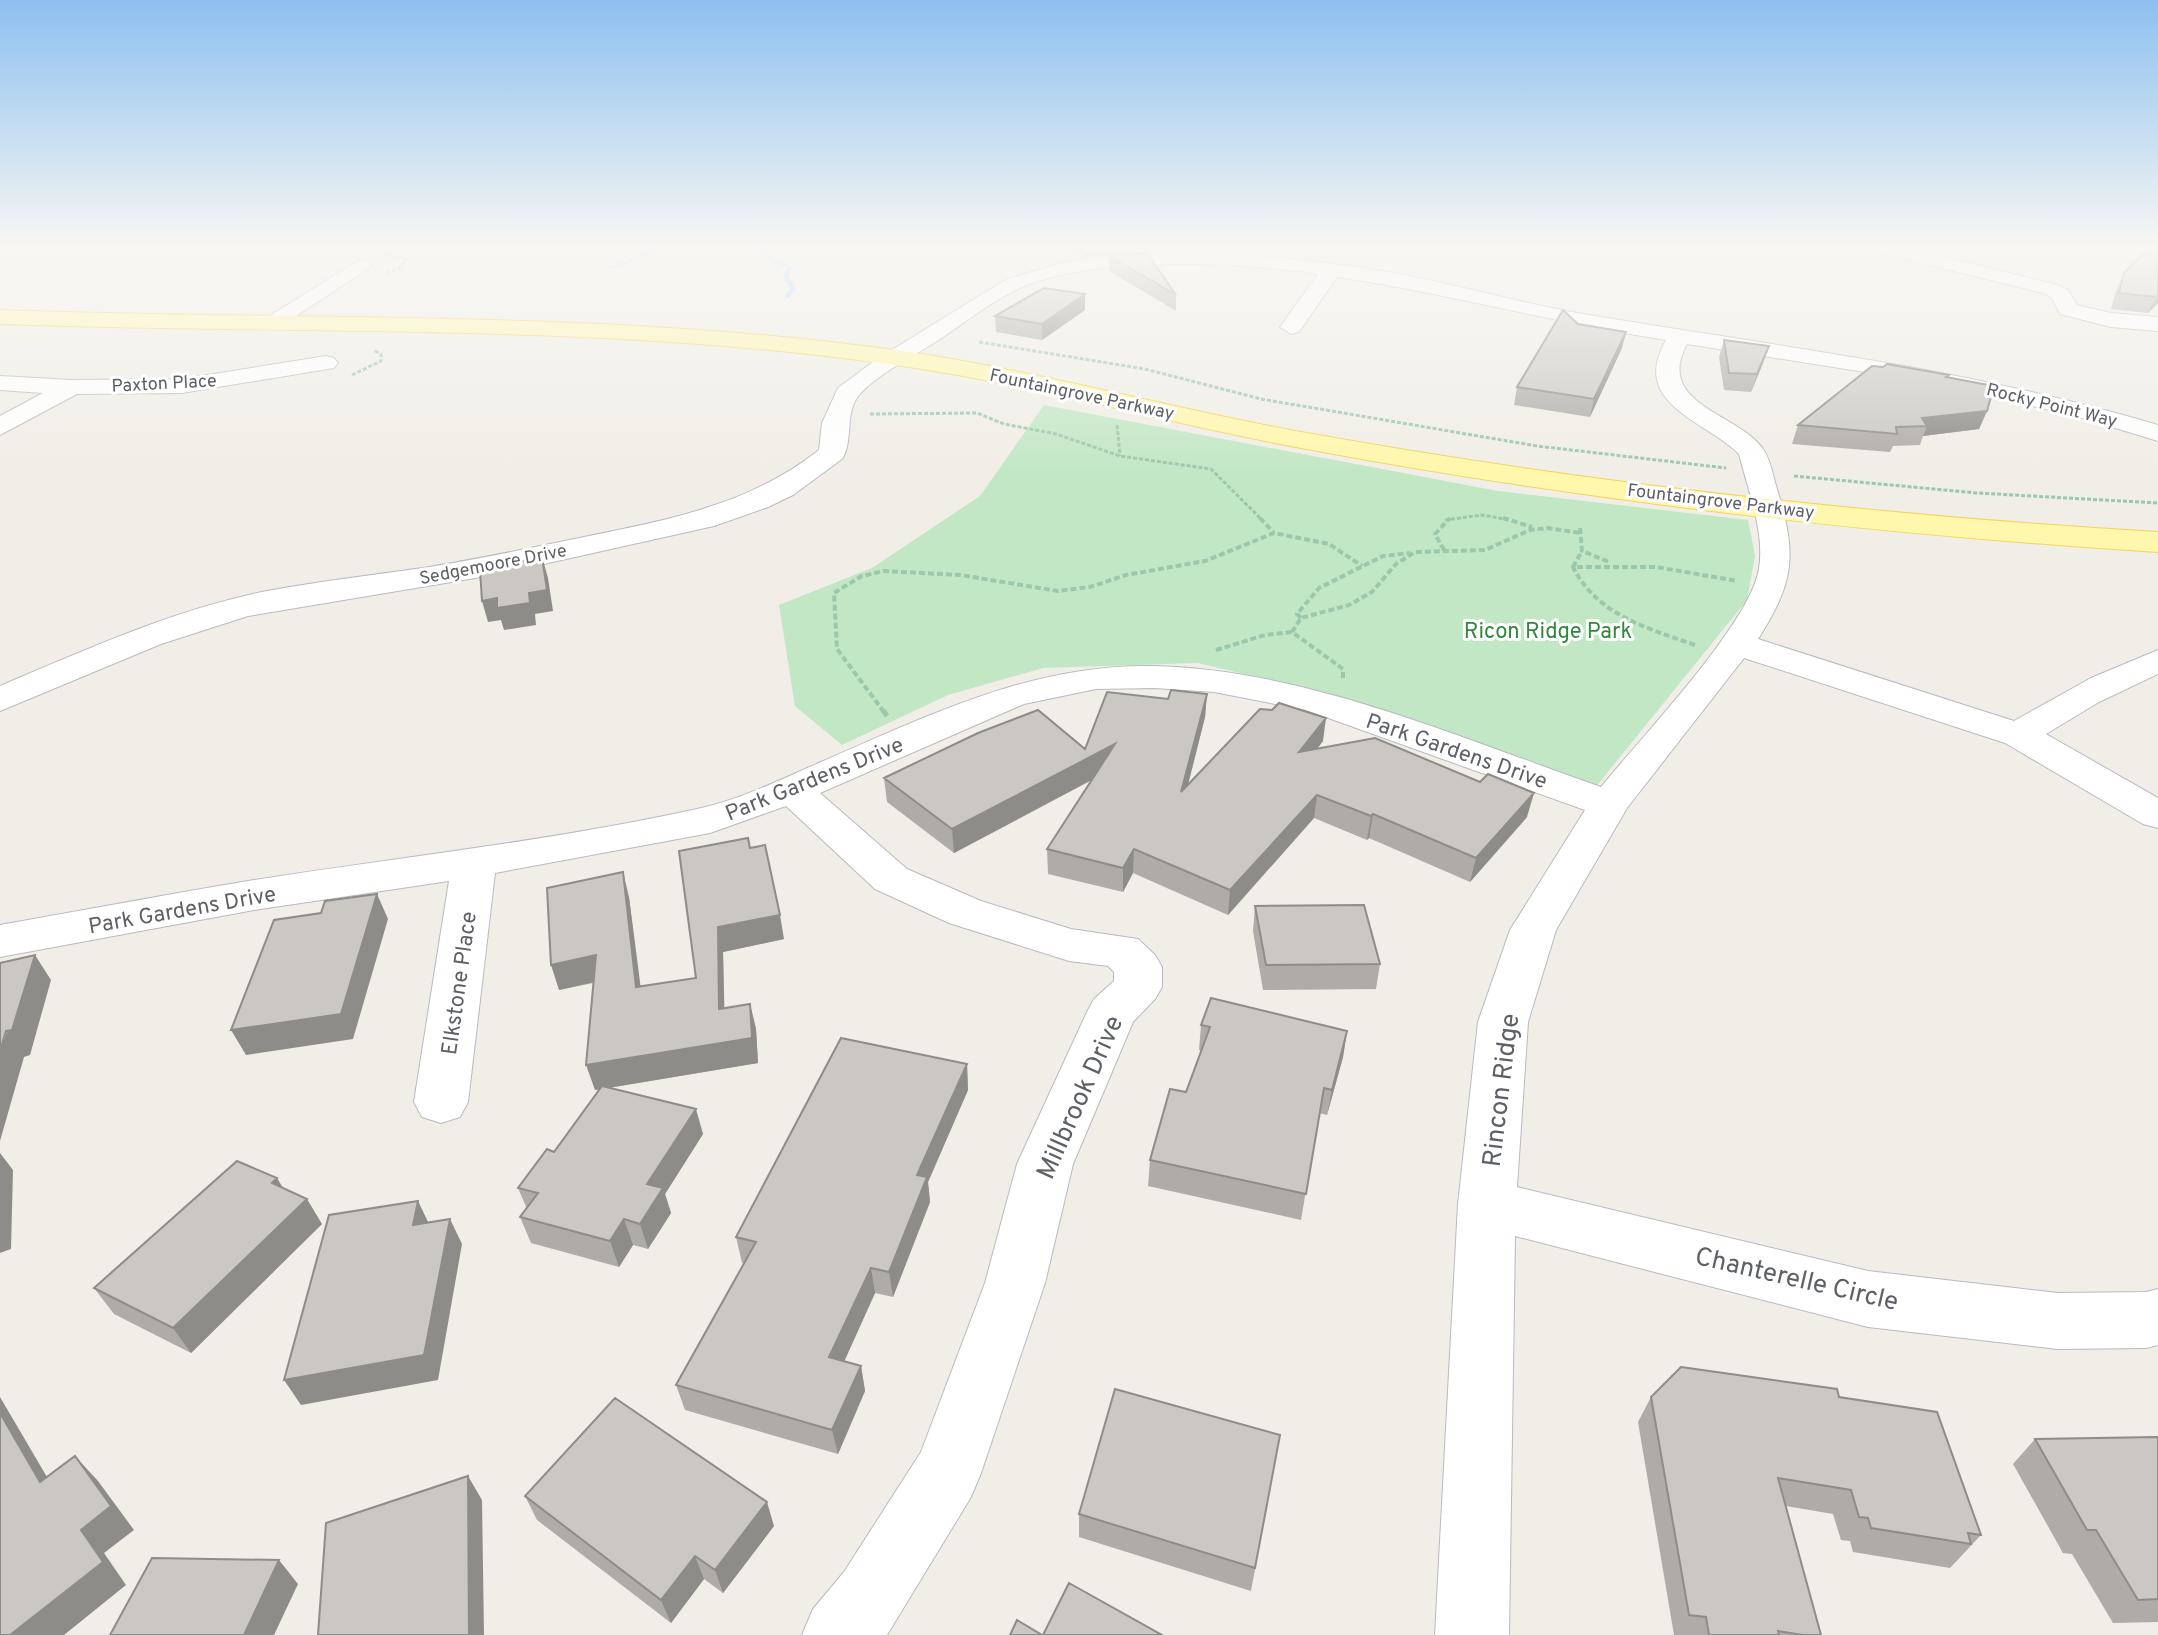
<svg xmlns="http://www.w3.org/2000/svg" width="2158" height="1635" viewBox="0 0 2158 1635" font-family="Overpass,sans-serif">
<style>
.green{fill:#c2e7c5}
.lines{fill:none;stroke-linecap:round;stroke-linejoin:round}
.stream{fill:#a6d2ff;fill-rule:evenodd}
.minor-casing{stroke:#b8babf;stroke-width:2}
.major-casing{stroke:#f3d35b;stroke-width:2}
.path-far2{stroke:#9bc8ab;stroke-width:3;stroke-dasharray:4 2;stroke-linecap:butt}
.path-far1{stroke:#9bc8ab;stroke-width:4;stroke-dasharray:6 3;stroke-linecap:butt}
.path{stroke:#9bc8ab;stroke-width:5;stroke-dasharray:8 4;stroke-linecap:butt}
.minor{fill:#fff;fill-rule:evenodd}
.major{fill:#fff7ab;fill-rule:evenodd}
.wall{fill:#afaca8}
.shaded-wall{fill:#8e8c88}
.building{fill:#cbc8c3;stroke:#8e8c88;stroke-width:2}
.labels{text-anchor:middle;stroke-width:6;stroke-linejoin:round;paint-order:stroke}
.far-street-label{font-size:18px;fill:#5d6066;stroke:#fff}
.park-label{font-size:22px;fill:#34863e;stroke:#fff}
.street-label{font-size:22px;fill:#5d6066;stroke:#fff}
.near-street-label{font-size:26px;fill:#5d6066;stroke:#fff}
</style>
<rect width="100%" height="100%" fill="#f0eee6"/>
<!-- green -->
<path class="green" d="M1044,405L1498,491L1748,520L1755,556L1747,600L1594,789L1356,701L1198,663L1043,668L948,695L842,745L795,706L779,605L872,568L980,496Z"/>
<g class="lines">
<!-- stream -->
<path class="stream" d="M659,245H664L657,252L613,269L608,268L653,250Z
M753,245H759L776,260L793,267L789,277L796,288L789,298L784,297L790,288L783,277L787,268L773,262Z"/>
<defs>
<path id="minor" d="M1862,245H1896L2057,285L2068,290L2077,305L2111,313L2158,317V331L2111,327L2060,314L2052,298L2043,293L1864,249Z
M1221,254C1277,257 1333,262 1389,272C1456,284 1522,304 1589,315C1780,347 1972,369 2158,425V441L2069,414L1909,379L1687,344C1654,405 1739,413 1763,449C1771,460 1773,477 1777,489C1797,555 1795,581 1758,639L2014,721L2091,678L2158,650V674L2099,702L2046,734L2158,798V828L2143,824L2005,743L1744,658L1627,808L1556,930L1528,1022L1517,1187L1868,1271L2058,1293L2146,1292L2158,1289V1345L2146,1348L2058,1349L1868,1327L1515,1236L1509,1635H1435L1458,1204L1478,1022L1510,930L1585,810L1306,710L1214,692L1155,688L1096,689L1024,704L820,793L907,869L981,901L1071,929L1138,939L1155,955L1162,967V987L1155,999L1133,1022L1073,1164L1045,1283L981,1473L971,1497L887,1635H802L813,1609L844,1572L921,1452L985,1283L1017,1164L1087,1012L1094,999L1114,981V972L1108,966L1069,961L949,923L875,889L786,806L710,833L495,873L468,1102L460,1117L441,1123L422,1117L414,1102L449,881L254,910L0,957V925C85,910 169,894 254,880C402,857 551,841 697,809C740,800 782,779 821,762C930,715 1032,664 1153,666C1304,669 1460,738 1601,787C1639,740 1750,624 1759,569C1765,532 1748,490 1739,454C1705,420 1629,404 1666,340C1555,323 1447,293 1337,277L1299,332L1291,334L1280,327L1318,274C1239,262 1096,255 1022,287C991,301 962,325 934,343C910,358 878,374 859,395C844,413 854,441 842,459L793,495L768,507L714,526L499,574L248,616L161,644L0,711V686C88,649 173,610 267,591C321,581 375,575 429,567C483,558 536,547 589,536C672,519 751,504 819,450L822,423L838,388L874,361L1007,279L1069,261L1134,255Z
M361,259L368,261L371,265L368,269L279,327L271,329L260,322Z
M326,356L334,358L338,363L334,368L182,393L77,394L0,435V416L43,393L0,390V376L72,380L182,379Z"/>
<path id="major" d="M0,310C298,321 599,309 894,350C1032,369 1165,407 1301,432C1585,483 1871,515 2158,532V552C1871,534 1585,501 1301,448C1165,423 1032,384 895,365C599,322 298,335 0,324Z"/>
</defs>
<!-- minor casing -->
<use href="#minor" class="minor-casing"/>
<!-- major casing -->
<use href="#major" class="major-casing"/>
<!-- path-far2 -->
<path class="path-far2" d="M387,254L407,259L398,269L387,272
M979,342L1145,369L1261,399L1537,446L1726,468
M352,375L381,361V354L375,351
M870,414L977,413L1004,424L1056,434L1120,456L1211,469L1262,520
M1117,425L1120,456
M1794,476L1977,493L2158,503
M1445,520L1482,515L1510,520"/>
<!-- path-far1 -->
<path class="path-far1" d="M1260,518L1274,533
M1503,518L1532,527
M1580,528L1582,551L1609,562
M1444,550L1435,534L1450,518
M1573,567L1582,551
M1301,618L1297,614L1319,588L1383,556L1410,553
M1695,645C1647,628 1597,615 1573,567H1656L1738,581
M1216,650L1265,635L1292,632
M1343,678V669L1292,632L1301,618L1349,605L1372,592L1396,564L1415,552L1485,550L1530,530L1547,528L1581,533
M884,712L837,649L834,593L862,576L884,571L960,575L1058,591L1090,587L1126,575L1205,561L1274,533L1329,544L1362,566"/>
<!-- path -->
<path class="path" d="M883,710L887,716"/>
<!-- minor -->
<use href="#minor" class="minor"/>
<!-- major -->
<use href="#major" class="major"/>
</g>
<!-- wall -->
<path class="wall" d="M1066,245H1136V252L1085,257Z
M2158,245V303L2148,313L2111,309L2117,288L2124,273Z
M1109,256L1176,295V311L1109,271Z
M1085,310L1042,340L996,332L995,316Z
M1578,324L1622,348L1590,417L1514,405L1517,387Z
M1724,340L1769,346L1763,363L1751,392L1724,390L1719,357Z
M1949,375L1948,377L1987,411L1979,429L1923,436L1920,445L1893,446L1890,452L1792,444L1798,425Z
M1207,694L1205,717L1188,785L1323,741L1318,748L1527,817L1470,882L1369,838L1367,840L1314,818L1228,915L1133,873L1123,892L1048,874L1047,849L1092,780L954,853L887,802L884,778L1085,749L1168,699Z
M750,848L784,939L723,952L724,1008L750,1004L756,1029L758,1063L609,1088L703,1134L665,1194L671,1213L648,1249L633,1245L619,1267L531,1243L520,1217L527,1209L518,1188L554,1152L600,1089L595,1090L593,983L559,990L629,897L640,987L696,978Z
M1255,906L1380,964L1376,989L1263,990L1253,931Z
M1201,1025L1347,1031L1343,1057L1327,1115L1319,1113L1301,1220L1148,1186L1150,1160L1186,1092L1201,1051L1199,1050Z
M967,1064L968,1090L928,1182L930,1202L893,1297L875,1293L844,1361L861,1366L865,1391L838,1454L685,1410L676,1385L744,1263H742L736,1237Z
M283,1188L322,1224L191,1353L114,1314L94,1288Z
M1651,1397H1839L1981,1535L1950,1568L1853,1552L1850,1541L1841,1540L1833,1514L1786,1506L1821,1635H1674L1638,1422Z
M1280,1435L1251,1591L1079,1537V1514Z
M2158,1437V1622L2113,1623L2072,1554L2063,1553L2013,1464L2035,1439Z
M525,1496L774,1526L723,1593L704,1579L671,1623L537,1520Z"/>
<!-- shaded-wall -->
<path class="shaded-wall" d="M1085,245H1136V252L1085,257Z
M1085,294V310L1042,340V324Z
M2158,295V303L2148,313L2156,297Z
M1626,332L1622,348L1590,417L1594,399Z
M1769,346L1763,363L1751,392L1757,374Z
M1987,411L1979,429L1923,436L1927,426L1922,418Z
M542,557L548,578L553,611L535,614L536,625L504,630L501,620L488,622L482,601L529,593Z
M1207,694L1205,717L1180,816L1181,792Z
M1326,718L1323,741L1296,775L1299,752Z
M1115,744L1114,768L954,853L952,829Z
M1534,793L1527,817L1470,882L1476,858Z
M1317,795L1314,818L1228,915L1230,890Z
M1373,814L1369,838L1367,840L1371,816Z
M1134,849L1133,873L1123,892V868Z
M623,872L629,897L644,1013L636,987Z
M377,894L388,919L353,1039L246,1055L231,1030Z
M780,915L784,939L723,952L725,1034L719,1009L718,927Z
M35,955L51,980L30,1055L24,1057L0,1141V1051Z
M596,955L603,980L559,990L551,965Z
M750,1004L756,1029L758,1063L595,1090L586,1065Z
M1347,1031L1343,1057L1327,1115L1332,1090Z
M967,1064L968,1090L928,1182L930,1202L893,1297L889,1272L917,1175Z
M696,1109L703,1134L665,1194L671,1213L648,1249L640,1224L647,1184Z
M0,1153L13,1170L11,1249L0,1253Z
M277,1178L292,1203L272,1183Z
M307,1199L322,1224L191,1353L173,1328Z
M418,1201L430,1226L413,1225Z
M450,1219L462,1244L438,1380L301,1405L284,1380Z
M624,1219L633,1245L619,1267L610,1241Z
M871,1268L875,1293L835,1382L829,1357Z
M861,1366L865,1391L838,1454L832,1430Z
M0,1397L64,1506L40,1482L0,1413Z
M75,1456L98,1481L134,1530L104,1553L126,1585L64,1635H10L81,1530Z
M468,1476L482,1500L484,1635H469Z
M767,1502L774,1526L723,1593L715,1570Z
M695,1556L704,1579L671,1623L661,1600Z
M279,1560L298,1584L274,1635H244Z"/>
<!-- building -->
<path class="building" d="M2151,245H2158V295L2156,297L2119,293L2124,273Z
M1147,253L1176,295L1109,256Z
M1044,288L1085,294L1042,324L995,316Z
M1563,310L1578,324L1626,332L1594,399L1517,387Z
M1724,340L1769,346L1757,374L1729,373Z
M1887,364L1949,375L1946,377L1994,386L1987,411L1922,418L1927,426L1896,427L1897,434L1798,425L1872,366L1883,367Z
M542,557L547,590L529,593L530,603L497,608V598L482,601L480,570Z
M1171,690L1207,694L1181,792L1260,709L1272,710L1279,703L1326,718L1299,752L1375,738L1480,782L1488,774L1534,793L1476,858L1373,814L1371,816L1317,795L1230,890L1134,849L1123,868L1047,849L1115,744L952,829L884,778L978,733L1038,710L1085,749L1107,692L1168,699Z
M748,838L750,848L765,845L780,915L718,927L719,1009L750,1004L752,1038L586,1065L596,955L551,965L547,888L623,872L636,987L696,978L679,851Z
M377,894L341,1014L231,1030L274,920L321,913L325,901Z
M1364,905L1380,964L1266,965L1255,906Z
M35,955L12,1030L6,1031L0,1051V963Z
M1211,998L1347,1031L1332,1090L1324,1088L1306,1194L1150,1160L1170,1089L1186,1092L1210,1027L1201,1025Z
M841,1038L967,1064L917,1175L927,1177L889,1272L871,1268L829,1357L861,1366L832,1430L676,1385L756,1242L736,1237Z
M602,1086L696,1109L647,1184L663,1188L640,1224L624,1219L610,1241L520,1217L538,1193L518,1188L547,1149L554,1152Z
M237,1161L277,1178L272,1183L307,1199L173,1328L94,1288Z
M418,1201L413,1225L450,1219L424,1355L284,1380L329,1215Z
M1681,1367L1837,1389L1839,1397L1937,1412L1981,1535L1968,1533L1971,1544L1871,1528L1868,1518L1859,1517L1851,1490L1778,1478L1821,1635H1803L1778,1631L1779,1635H1709L1706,1617L1689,1615L1651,1397Z
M1115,1389L1280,1435L1255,1568L1079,1514Z
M615,1398L767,1502L715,1570L695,1556L661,1600L525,1496Z
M0,1413L40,1482L75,1456L111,1506L81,1530L103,1562L10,1635H0Z
M2158,1437V1599L2138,1600L2096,1530H2087L2035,1439Z
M468,1476L469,1635H318L326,1523Z
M152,1558L279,1560L244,1635H110Z
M1069,1583L1162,1635H1043Z
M1017,1620L1042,1635H1010Z"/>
<!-- sky -->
<linearGradient id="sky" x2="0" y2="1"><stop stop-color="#8dc0f1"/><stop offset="0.52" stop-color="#f8f7f4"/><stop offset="1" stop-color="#f8f7f4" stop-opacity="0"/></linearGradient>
<rect width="2158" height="474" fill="url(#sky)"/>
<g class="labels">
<!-- far-street labels -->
<g class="far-street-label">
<text transform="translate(164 383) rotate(-3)" y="6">Paxton Place</text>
<text transform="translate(1082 394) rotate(12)" y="6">Fountaingrove Parkway</text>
<text transform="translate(2052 405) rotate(14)" y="6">Rocky Point Way</text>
<text transform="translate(1721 501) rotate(7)" y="6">Fountaingrove Parkway</text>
<text transform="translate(493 564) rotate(-11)" y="6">Sedgemoore Drive</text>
</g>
<!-- park labels -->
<g class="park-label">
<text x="1548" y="638">Ricon Ridge Park</text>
</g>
<!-- street labels -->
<g class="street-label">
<text transform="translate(1457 750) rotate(19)" y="8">Park Gardens Drive</text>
<text transform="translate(814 778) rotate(-22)" y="8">Park Gardens Drive</text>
<text transform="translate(182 909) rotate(-10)" y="8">Park Gardens Drive</text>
<text transform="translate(458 983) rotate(-82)" y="8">Elkstone Place</text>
</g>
<!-- near-street labels -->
<g class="near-street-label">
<text transform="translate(1500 1090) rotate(-83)" y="9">Rincon Ridge</text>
<text transform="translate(1079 1097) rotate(-66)" y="9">Millbrook Drive</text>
<text transform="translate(1797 1278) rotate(13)" y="9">Chanterelle Circle</text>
</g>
</g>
</svg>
